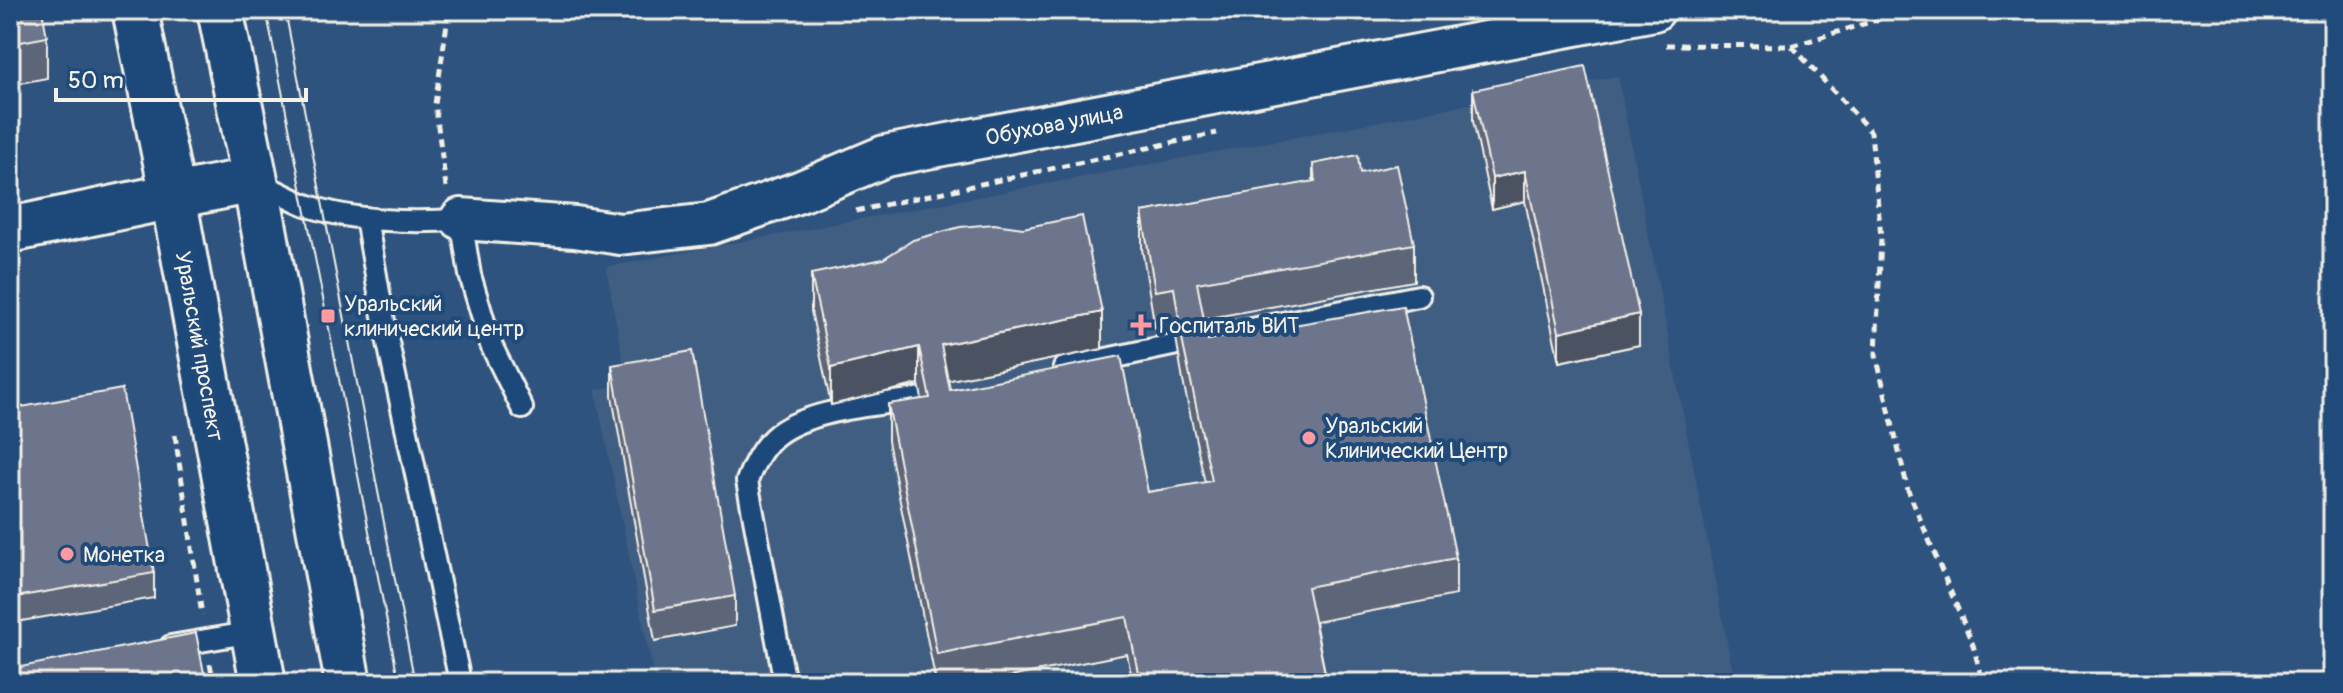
<svg xmlns="http://www.w3.org/2000/svg" width="2343" height="693" viewBox="0 0 2343 693" font-family="Pangolin,sans-serif">
<style>
.built{fill:#415d82}
.lines{fill:none;stroke-linecap:round;stroke-linejoin:round}
.service-casing{stroke:#f4f1e8;stroke-width:26}
.minor-casing{stroke:#f4f1e8;stroke-width:46}
.tertiary-casing{stroke:#f4f1e8;stroke-width:50}
.secondary-casing{stroke:#f4f1e8;stroke-width:50}
.path{stroke:#f4f1e8;stroke-width:5;stroke-dasharray:8 6;stroke-linecap:butt}
.service{stroke:#1f4a7a;stroke-width:20}
.minor{stroke:#1f4a7a;stroke-width:40}
.tertiary{stroke:#1f4a7a;stroke-width:44}
.secondary{stroke:#1f4a7a;stroke-width:44}
.tram{stroke:#f4f1e8;stroke-width:2}
.wall{fill:#5d6578;stroke:#f4f1e8;stroke-width:2}
.shaded-wall{fill:#4c5262;stroke:#f4f1e8;stroke-width:2}
.building{fill:#6c758c;stroke:#f4f1e8;stroke-width:2}
.poi-dot{fill:#ff9aa2;stroke:#1f4a7a;stroke-width:3}
.labels{text-anchor:middle;stroke-width:8;stroke-linejoin:round;paint-order:stroke}
.street-label{font-size:22px;fill:#f4f1e8;stroke:#1f4a7a}
.poi-label{font-size:22px;fill:#f4f1e8;stroke:#1f4a7a;text-anchor:start}
</style>
<rect width="100%" height="100%" fill="#2e537e"/>
<filter id="ink" filterUnits="userSpaceOnUse"><feTurbulence type="fractalNoise" baseFrequency=".0125" numOctaves="2"/><feDisplacementMap in="SourceGraphic" scale="16" xChannelSelector="R" yChannelSelector="G"/><feConvolveMatrix kernelMatrix="1 2 1 2 8 2 1 2 1" color-interpolation-filters="sRGB"/></filter>
<g filter="url(#ink)">
<!-- built -->
<path class="built" d="M1618,76L1735,683H655L595,390L627,383L606,267Z"/>
<g class="lines">
<defs>
<path id="service" d="M255,180C272,189 289,198 306,205C350,221 414,224 461,219L470,275L491,345L522,408
M366,218L386,333L458,672L457,683
M1201,339L1419,296
M1064,368L1177,344
M171,646L253,632
M785,683L747,481C753,465 760,450 773,438C804,409 880,405 922,398"/>
<path id="minor" d="M461,219L575,227L620,234L709,224L802,191L885,156L1654,10"/>
<path id="tertiary" d="M10,230L173,196"/>
<path id="secondary" d="M135,10L173,196L263,683
M220,10L255,180L348,683
M173,196L255,180"/>
</defs>
<!-- service casing -->
<use href="#service" class="service-casing"/>
<!-- minor casing -->
<use href="#minor" class="minor-casing"/>
<!-- tertiary casing -->
<use href="#tertiary" class="tertiary-casing"/>
<!-- secondary casing -->
<use href="#secondary" class="secondary-casing"/>
<!-- path -->
<path class="path" d="M1666,45L1792,46L1871,132L1881,237L1876,355L1908,490L1973,645L1983,683
M1792,46L1909,10
M446,187L435,104L449,10
M856,211L1217,133
M175,435L202,615
M210,664L214,683"/>
<!-- service -->
<use href="#service" class="service"/>
<!-- minor -->
<use href="#minor" class="minor"/>
<!-- tertiary -->
<use href="#tertiary" class="tertiary"/>
<!-- secondary -->
<use href="#secondary" class="secondary"/>
<!-- tram -->
<path class="tram" d="M266,10L399,683
M285,10L415,683"/>
</g>
<!-- wall -->
<path class="wall" d="M10,10L47,37V78L10,85Z
M1473,90L1639,345L1559,362L1525,201L1492,209L1473,121Z
M1313,164L1360,173L1414,244V281L1204,319L1208,340L1456,558V595L1315,622L1327,683H1133L1127,654L979,683H936L888,441V404L922,399L919,384L831,405L811,311V274L1102,349L948,380L950,390L1148,492L1205,483L1183,381L1174,325L1155,328L1142,249V212L1313,182Z
M612,365L735,596V626L655,641L612,396Z
M10,409L154,573V598L10,623Z"/>
<!-- shaded-wall -->
<path class="shaded-wall" d="M1525,171V201L1492,209V178Z
M1102,312V349L941,382V345Z
M1639,314V345L1559,362V332Z
M919,347V384L831,405V368Z"/>
<!-- building -->
<path class="building" d="M10,10H42L47,37L10,44Z
M1585,66L1639,314L1559,332L1525,171L1492,178L1473,90Z
M1358,155L1360,173L1397,165L1414,244L1197,283L1208,340L1403,306L1456,558L1307,587L1327,683H1140L1127,617L937,654L888,404L930,398L919,347L831,368L811,274L883,259L913,240L960,227L994,224L1023,228L1082,216L1102,312L941,345L950,390L1121,356L1148,492L1212,481L1183,344L1174,288L1155,291L1142,212L1315,181L1313,164Z
M692,351L735,596L655,610L612,365Z
M122,389L154,573L10,598V409Z
M196,633L206,683H10V669Z"/>
</g>
<!-- markers -->
<g class="poi-dot">
<rect x="320" y="308" width="16" height="16" rx="4"/>
<path d="M1137 313h8v8h8v8h-8v8h-8v-8h-8v-8h8z"/>
<circle cx="1309" cy="438" r="8"/>
<circle cx="67" cy="554" r="8"/>
</g>
<g class="labels">
<!-- street labels -->
<g class="street-label">
<text transform="translate(1054 124) rotate(-11)" y="8">Обухова улица</text>
<text transform="translate(200 346) rotate(80)" y="8">Уральский проспект</text>
</g>
<!-- poi labels -->
<g class="poi-label">
<text x="344" y="311">Уральский<tspan x="344" dy="25">клинический центр</tspan></text>
<text x="1159" y="333">Госпиталь ВИТ</text>
<text x="1325" y="433">Уральский<tspan x="1325" dy="25">Клинический Центр</tspan></text>
<text x="83" y="562">Монетка</text>
</g>
</g>
<!-- margin -->
<rect width="2343" height="693" fill="none" stroke="#1f4a7a" stroke-width="40"/>
<rect x="20" y="20" width="2303" height="653" fill="none" stroke="#f4f1e8" stroke-width="3" filter="url(#ink)"/>
<!-- scale -->
<path d="M56 88v12h250v-12" fill="none" stroke="#f4f1e8" stroke-width="4"/>
<text x="68" y="88" font-size="24" fill="#f4f1e8" stroke="#1f4a7a" stroke-width="6" paint-order="stroke">50 m</text>
</svg>
